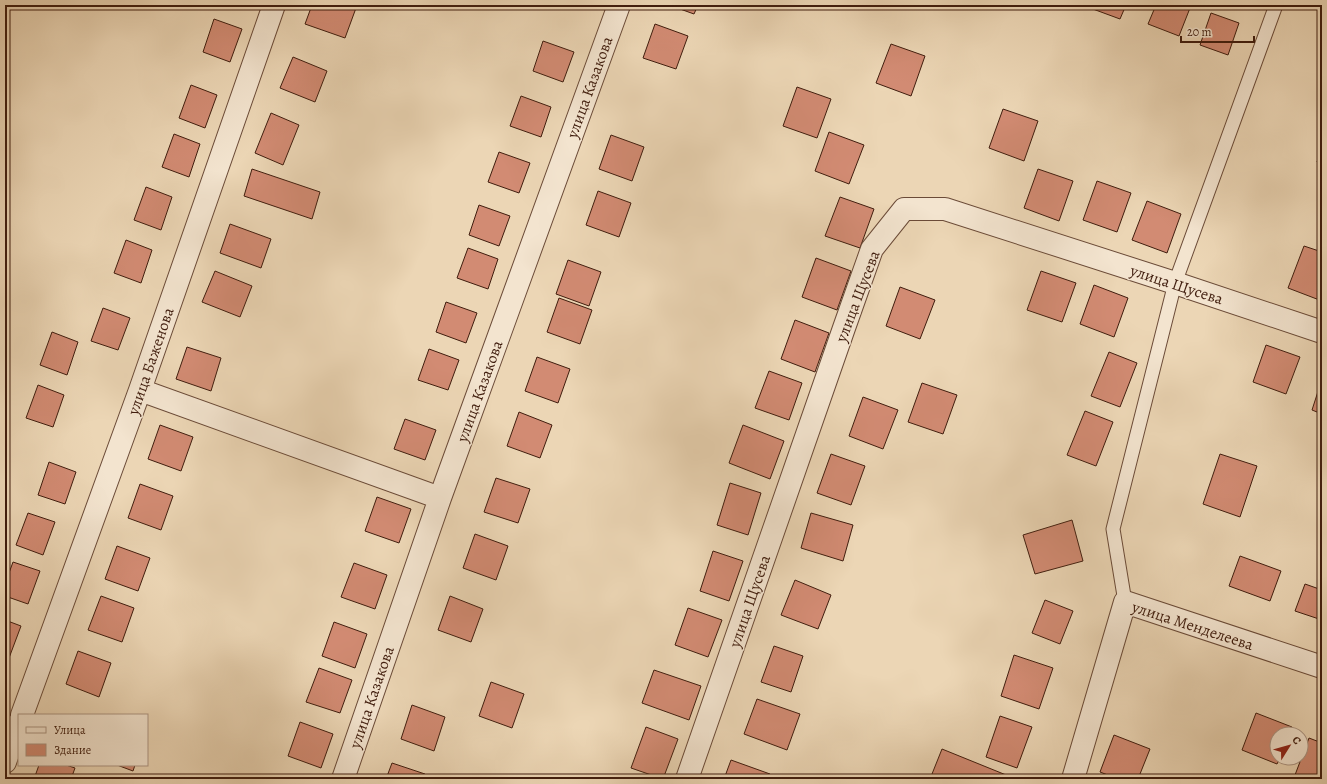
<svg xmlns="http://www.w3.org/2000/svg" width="1327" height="784" viewBox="0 0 1327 784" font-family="Alegreya,serif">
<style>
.building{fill:#d28b73;stroke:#401d0e}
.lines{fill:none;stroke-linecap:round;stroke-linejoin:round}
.lane-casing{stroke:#6b4b38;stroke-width:15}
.street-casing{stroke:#6b4b38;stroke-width:24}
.lane{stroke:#f3e4cf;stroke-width:13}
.street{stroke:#f3e4cf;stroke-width:22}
.labels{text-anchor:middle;stroke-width:3;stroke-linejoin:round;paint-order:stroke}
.street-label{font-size:16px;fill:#401d0e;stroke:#f3e4cf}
</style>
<rect width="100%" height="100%" fill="#ecd6b5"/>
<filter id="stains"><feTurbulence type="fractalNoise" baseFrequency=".005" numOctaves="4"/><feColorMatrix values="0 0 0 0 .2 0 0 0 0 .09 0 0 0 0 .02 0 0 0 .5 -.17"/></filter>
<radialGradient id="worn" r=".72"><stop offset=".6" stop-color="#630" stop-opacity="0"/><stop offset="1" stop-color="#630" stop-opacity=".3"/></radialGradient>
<!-- building -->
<path class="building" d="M234,5H248L246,9Z
M312,5H347L356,8L345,38L305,24Z
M669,5H698L694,14Z
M1082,5H1126L1120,19Z
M1156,5H1182L1190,8L1179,36L1148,24Z
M1211,13L1239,23L1228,55L1200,45Z
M214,19L242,29L230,62L203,52Z
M655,24L688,36L676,69L643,58Z
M543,41L574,52L563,82L533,71Z
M891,44L925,56L911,96L876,83Z
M293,57L327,71L315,102L280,88Z
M191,85L217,95L205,128L179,118Z
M797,87L831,99L817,138L783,126Z
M521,96L551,107L541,137L510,126Z
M1003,109L1038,121L1024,161L989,148Z
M271,113L299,125L283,165L255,153Z
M829,132L864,145L849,184L815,171Z
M174,134L200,144L189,177L162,167Z
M611,135L644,147L632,181L599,169Z
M1322,147V164L1317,162Z
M499,152L530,163L519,193L488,182Z
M252,169L320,192L312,219L244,196Z
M1038,169L1073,181L1059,221L1024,208Z
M1097,181L1131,193L1117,232L1083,220Z
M146,187L172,197L161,230L134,220Z
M598,191L631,203L619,237L586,225Z
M840,197L874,209L860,248L825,236Z
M1147,201L1181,214L1167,253L1132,240Z
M479,205L510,216L499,246L469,235Z
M230,224L271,239L261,268L220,253Z
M126,240L152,250L141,283L114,273Z
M1304,246L1322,252V301L1288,288Z
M468,248L498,259L488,289L457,278Z
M816,258L851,271L837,310L802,297Z
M568,260L601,272L589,306L556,294Z
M215,271L252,286L240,317L202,302Z
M1041,271L1076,283L1062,322L1027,310Z
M1094,285L1128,298L1114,337L1080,324Z
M900,287L935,300L920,339L886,326Z
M559,298L592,310L580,344L547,332Z
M446,302L477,313L466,343L436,332Z
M103,308L130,318L118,350L91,341Z
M795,320L829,333L815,372L781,359Z
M52,332L78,342L67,375L40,365Z
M1266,345L1300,357L1286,394L1253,382Z
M187,347L221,358L211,391L176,379Z
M429,349L459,360L448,390L418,380Z
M1109,352L1137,363L1120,407L1091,396Z
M537,357L570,369L558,403L525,391Z
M769,371L802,383L789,420L755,408Z
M1322,379V414L1312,410Z
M922,383L957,395L943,434L908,422Z
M38,385L64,395L53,427L26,418Z
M863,397L898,410L883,449L849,436Z
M1085,411L1113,422L1096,466L1067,455Z
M519,412L552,425L540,458L507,446Z
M405,419L436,430L425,460L394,449Z
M160,425L193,437L181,471L148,459Z
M743,425L784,441L770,479L729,463Z
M831,454L865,466L851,505L817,493Z
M1220,454L1257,466L1240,517L1203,504Z
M49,462L76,472L65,504L38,495Z
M496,478L530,489L518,523L484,512Z
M730,483L761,493L748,535L717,525Z
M140,484L173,496L161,530L128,518Z
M377,497L411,509L399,543L365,531Z
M28,513L55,522L43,555L16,545Z
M811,513L853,525L843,561L801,548Z
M1072,520L1083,561L1035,574L1023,535Z
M475,534L508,546L496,580L463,568Z
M117,546L150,558L138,591L105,579Z
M713,551L743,561L729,601L700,591Z
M1240,556L1281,571L1270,601L1229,586Z
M13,562L40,571L28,604L5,596V584Z
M354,563L387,575L375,609L341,597Z
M795,580L831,595L818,629L781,615Z
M1305,584L1322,590V620L1295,611Z
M101,596L134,608L122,642L88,630Z
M450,596L483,609L471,642L438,630Z
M1045,600L1073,611L1060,644L1032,633Z
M688,608L722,620L708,657L675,645Z
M5,620L21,626L9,658L5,657Z
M334,622L367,634L355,668L322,656Z
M774,646L803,656L791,692L761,682Z
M78,651L111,663L99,697L66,684Z
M1014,655L1053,668L1039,709L1001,696Z
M319,668L352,680L340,713L306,702Z
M654,670L701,686L689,720L642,703Z
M491,682L524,694L512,728L479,716Z
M757,699L800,714L787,750L744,734Z
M412,705L445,717L434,751L401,739Z
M1256,713L1292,727L1289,734H1277V758H1280L1277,764L1242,750Z
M1000,716L1032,727L1017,768L986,757Z
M300,722L333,734L321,768L288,756Z
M646,727L678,739L663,779L631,768Z
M1114,735L1150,749L1138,779H1118L1100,772Z
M1309,738L1322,743V779H1305L1295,775Z
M942,749L1016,779H930Z
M731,760L770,774L768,779H724Z
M392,763L425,774L424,779H386Z
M39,765H66L75,768L71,779H34Z
M117,765H135L133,771Z"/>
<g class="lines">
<defs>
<path id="lane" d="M1125,602L1113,529L1175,283L1276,5"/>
<path id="street" d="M140,390L440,498
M22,715L140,390L274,5
M5,762L19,723
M343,779L440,498L619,5
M687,779L844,328L872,249L904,209H945L1175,283L1322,332
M1073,779L1125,602L1322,667"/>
</defs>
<!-- lane casing -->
<use href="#lane" class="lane-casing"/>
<!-- street casing -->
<use href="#street" class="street-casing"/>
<!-- lane -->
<use href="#lane" class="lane"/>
<!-- street -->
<use href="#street" class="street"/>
</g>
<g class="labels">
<!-- street labels -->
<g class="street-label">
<text transform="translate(589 87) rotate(-70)" y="6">улица Казакова</text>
<text transform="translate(1177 284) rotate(18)" y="6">улица Щусева</text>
<text transform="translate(857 296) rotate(-69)" y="6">улица Щусева</text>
<text transform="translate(150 361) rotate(-71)" y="6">улица Баженова</text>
<text transform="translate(479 391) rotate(-70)" y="6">улица Казакова</text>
<text transform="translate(749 601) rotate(-71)" y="6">улица Щусева</text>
<text transform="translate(1193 625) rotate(18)" y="6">улица Менделеева</text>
<text transform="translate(371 697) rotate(-71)" y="6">улица Казакова</text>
</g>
</g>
<!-- margin -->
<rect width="1327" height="784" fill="none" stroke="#ecd6b5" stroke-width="20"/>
<rect x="6" y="6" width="1315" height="772" fill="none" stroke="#401d0e" stroke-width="2"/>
<rect x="10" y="10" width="1307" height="764" fill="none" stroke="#401d0e"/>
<!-- legend -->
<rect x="18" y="714" width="130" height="52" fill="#f3e4cf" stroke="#ab9482"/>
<rect x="26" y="727" width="20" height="6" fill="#f3e4cf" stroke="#ab9482"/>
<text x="54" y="734" font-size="12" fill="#401d0e">Улица</text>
<rect x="26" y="744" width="20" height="12" fill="#d28b73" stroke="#ab9482"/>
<text x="54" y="754" font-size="12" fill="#401d0e">Здание</text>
<!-- north arrow -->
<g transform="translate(1289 746) rotate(53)"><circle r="19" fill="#f3e4cf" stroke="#ab9482"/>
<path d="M0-3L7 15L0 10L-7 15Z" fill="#8f2418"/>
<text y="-6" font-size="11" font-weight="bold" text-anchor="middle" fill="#401d0e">С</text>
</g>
<!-- scale -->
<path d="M1181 36v6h73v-6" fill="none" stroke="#401d0e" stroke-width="2"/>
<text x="1187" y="36" font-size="12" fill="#401d0e" stroke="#f3e4cf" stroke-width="3" paint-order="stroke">20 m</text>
<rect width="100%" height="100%" filter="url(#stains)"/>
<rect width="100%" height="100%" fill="url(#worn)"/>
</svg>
